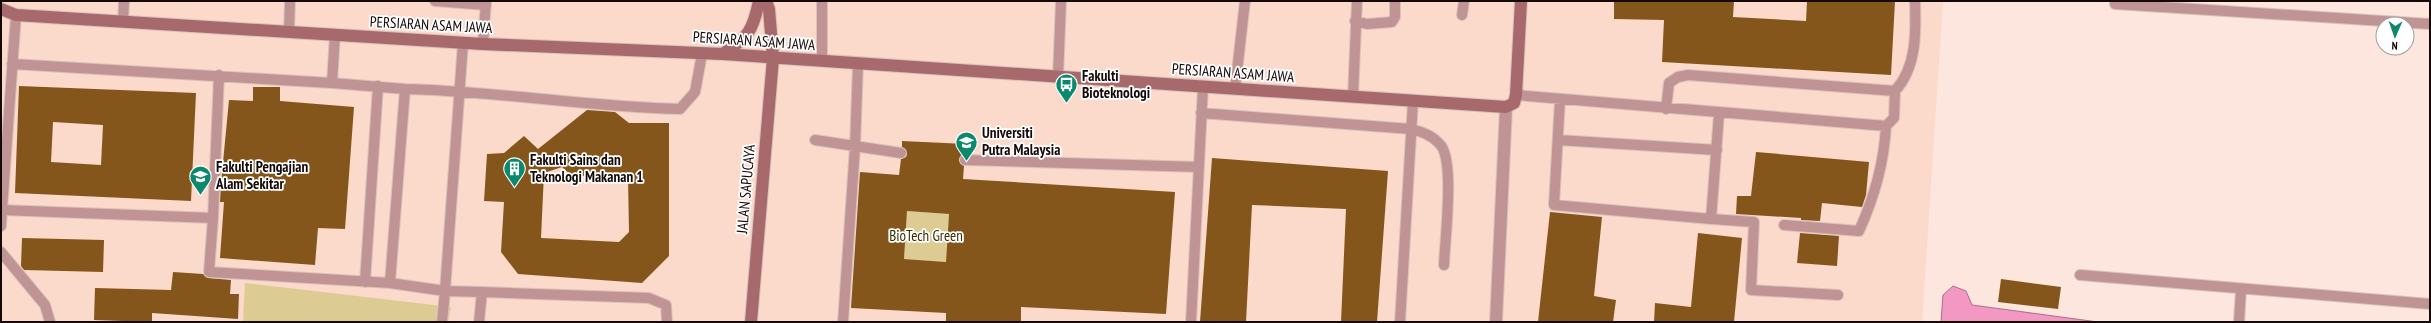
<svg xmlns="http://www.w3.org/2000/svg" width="2431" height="323" viewBox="0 0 2431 323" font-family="'PT Sans Narrow',sans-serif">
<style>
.built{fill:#fbd9cb}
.green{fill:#dccc94}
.water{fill:#f298c2;stroke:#af6d8a}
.building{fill:#84561b;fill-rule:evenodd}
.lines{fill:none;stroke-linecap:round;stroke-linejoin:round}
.lane-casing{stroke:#d7c3bb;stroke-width:12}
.street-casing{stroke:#d7c3bb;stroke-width:14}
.secondary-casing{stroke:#d7c3bb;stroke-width:14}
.lane{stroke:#c09495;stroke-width:10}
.street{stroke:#c09495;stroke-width:12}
.secondary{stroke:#a7696c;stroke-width:12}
.labels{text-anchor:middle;stroke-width:3.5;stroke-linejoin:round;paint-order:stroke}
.street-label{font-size:15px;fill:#140906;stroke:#fff}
.poi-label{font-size:15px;font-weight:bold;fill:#140906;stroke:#fff;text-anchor:start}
.park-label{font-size:15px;fill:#382e03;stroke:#fff}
</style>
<rect width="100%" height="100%" fill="#fce6de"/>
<!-- built -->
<path class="built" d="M1,1H1943L1922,322H1Z"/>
<!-- green -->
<path class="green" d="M907,211L949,214L946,262L904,259Z
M245,283L451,307L448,322H243Z"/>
<!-- water -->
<path class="water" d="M1953,286L1966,291L1972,305L2098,322H1941L1943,295Z"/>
<!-- building -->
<path class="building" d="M1614,1H1734L1733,17L1806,21L1807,1H1895L1891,75L1662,62L1664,20L1614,19Z
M19,86L196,93L191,201L15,193ZM53,122L103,125L101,165L51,162Z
M253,87H280V101L354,107L345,229L318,228L315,265L220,258L224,202H220L221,183L229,100L253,101Z
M587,110L615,112L629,123H669V256L642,283L518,274L501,252L504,202L484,201L487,154L504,153L524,136L538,149ZM562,167L572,176H628L629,232L619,242L541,238L544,173Z
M902,141L966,144V154H962L959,159L960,163L964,166L963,179L1175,192L1166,314L1021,307V322H946V313L851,308L860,172L899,175L901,159L906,157L907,154L902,147ZM907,211L949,214L946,262L904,259Z
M1756,152L1869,162L1866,195L1862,207L1822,203L1820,221L1801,220V218L1736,214L1737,196H1751Z
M1212,158L1388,171L1377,322H1341L1346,209L1252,205L1246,322H1200Z
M1550,212L1602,217L1594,296L1616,300L1613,322H1538Z
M1698,233L1742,238L1734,322H1654L1655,303L1691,307Z
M1800,233L1839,236L1837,266L1797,263Z
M22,238L104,240L103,272L24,270L21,266Z
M173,272L203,274L208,278L231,280L230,294H239L238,319L152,313V322L94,320L95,288L171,290Z
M2001,279L2061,287L2058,309L1998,302Z"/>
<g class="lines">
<defs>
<path id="lane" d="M435,1L486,5
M2115,4L2430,24
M16,15L2,210L213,218L209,272L390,283L445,291L442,322
M1462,15L1464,1
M1355,21L1367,24L1392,22L1395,17V1
M123,22L124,1
M289,32L290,1
M463,43L445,291L482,292L479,322
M483,44L486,1
M822,61V1
M12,64L332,83L335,35
M1058,77L1061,1
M332,83L405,89
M1235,89L1245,1
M1516,95L1886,126L1894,118L1895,91C1917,67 1916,32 1915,1
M1353,97L1357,1
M1560,99L1554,205L1711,219L1719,114
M1666,109L1669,83L1678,77L1688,75L1895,91
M1201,113L1411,129C1423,132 1434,136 1442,147C1454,167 1445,239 1444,265
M815,140L901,153
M1558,140L1717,150
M965,160L1198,167
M213,218L219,75
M1711,219L1754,222L1751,290L1838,295
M1784,225L1859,231C1875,196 1884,164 1886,126
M1,226L2,210
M1,252L45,305L50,322
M2080,275L2430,304
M365,282L378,86
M390,283L405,89C497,91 588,107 680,109L695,92L702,54
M482,292L649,298L666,305L667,322
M843,322L855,147L858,64
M1191,322L1203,87
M1400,322L1413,101
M2239,322L2241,290"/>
<path id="street" d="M1496,322L1506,107"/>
<path id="secondary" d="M1,9L16,15L483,44L723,54L1506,107L1514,103L1516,95L1521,1
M723,54C748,37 753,31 759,1
M751,322L773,58L769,9L766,1"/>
</defs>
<!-- lane casing -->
<use href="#lane" class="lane-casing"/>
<!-- street casing -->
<use href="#street" class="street-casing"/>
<!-- secondary casing -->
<use href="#secondary" class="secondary-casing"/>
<!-- lane -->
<use href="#lane" class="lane"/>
<!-- street -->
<use href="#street" class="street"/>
<!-- secondary -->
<use href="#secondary" class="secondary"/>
</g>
<!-- icons -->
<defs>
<symbol id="bus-pin" viewBox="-11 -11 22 30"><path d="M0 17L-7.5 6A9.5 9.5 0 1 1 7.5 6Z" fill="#0a896d" stroke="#fff"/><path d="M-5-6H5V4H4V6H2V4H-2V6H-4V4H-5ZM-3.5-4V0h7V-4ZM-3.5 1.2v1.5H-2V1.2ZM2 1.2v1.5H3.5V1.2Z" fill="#fff"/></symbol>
<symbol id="university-pin" viewBox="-11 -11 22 30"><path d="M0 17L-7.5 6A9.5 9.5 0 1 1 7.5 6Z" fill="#0a896d" stroke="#fff"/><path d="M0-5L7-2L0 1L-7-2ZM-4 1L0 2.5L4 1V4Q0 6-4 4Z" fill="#fff"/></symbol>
<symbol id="building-pin" viewBox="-11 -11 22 30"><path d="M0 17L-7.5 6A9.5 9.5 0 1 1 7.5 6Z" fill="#0a896d" stroke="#fff"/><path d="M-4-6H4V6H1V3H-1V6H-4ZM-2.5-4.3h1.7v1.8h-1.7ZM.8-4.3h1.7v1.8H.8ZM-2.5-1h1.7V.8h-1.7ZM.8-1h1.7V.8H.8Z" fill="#fff"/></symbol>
</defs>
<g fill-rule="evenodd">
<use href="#bus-pin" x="1054" y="72" width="25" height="34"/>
<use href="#university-pin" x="954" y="130" width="25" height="34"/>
<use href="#building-pin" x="502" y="156" width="25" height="34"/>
<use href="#university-pin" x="188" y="164" width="25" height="34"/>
</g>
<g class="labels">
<!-- street labels -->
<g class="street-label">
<text transform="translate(431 25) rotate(3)" y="5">PERSIARAN ASAM JAWA</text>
<text transform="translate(754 41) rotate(4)" y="5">PERSIARAN ASAM JAWA</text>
<text transform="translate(1233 73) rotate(4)" y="5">PERSIARAN ASAM JAWA</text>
<text transform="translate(746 189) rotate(-85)" y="5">JALAN SAPUCAYA</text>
</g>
<!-- poi labels -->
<g class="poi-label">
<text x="1082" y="81">Fakulti<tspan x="1082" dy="17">Bioteknologi</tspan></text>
<text x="982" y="138">Universiti<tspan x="982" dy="17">Putra Malaysia</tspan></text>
<text x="530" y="165">Fakulti Sains dan<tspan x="530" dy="17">Teknologi Makanan 1</tspan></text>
<text x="216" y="172">Fakulti Pengajian<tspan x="216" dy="17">Alam Sekitar</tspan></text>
</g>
<!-- park labels -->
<g class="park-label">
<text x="926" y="241">BioTech Green</text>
</g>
</g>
<!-- border -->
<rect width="2431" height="323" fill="none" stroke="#140906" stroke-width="4"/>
<!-- north arrow -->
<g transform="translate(2395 36) rotate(182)"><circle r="19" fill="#ffffff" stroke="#a19d9b"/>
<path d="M0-3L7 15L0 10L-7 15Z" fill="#0a896d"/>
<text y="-6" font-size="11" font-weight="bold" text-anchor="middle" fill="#140906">N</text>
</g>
</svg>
